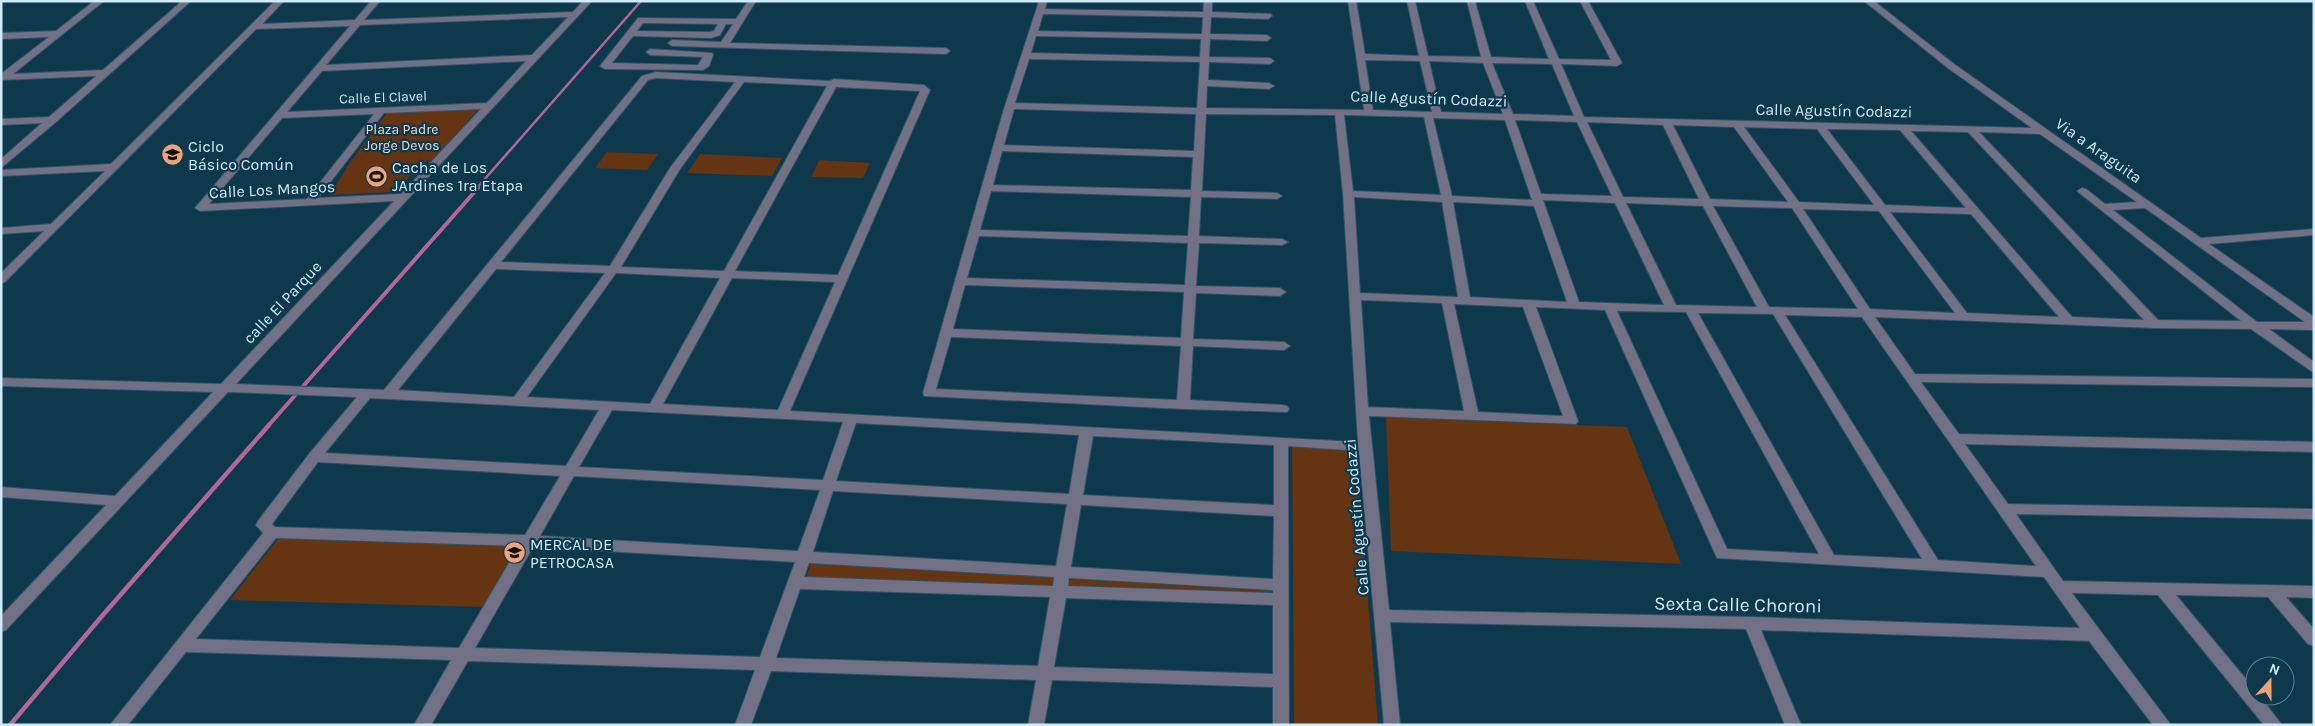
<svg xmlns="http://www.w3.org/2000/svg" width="2315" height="726" viewBox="0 0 2315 726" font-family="Karla,sans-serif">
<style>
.green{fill:#643413}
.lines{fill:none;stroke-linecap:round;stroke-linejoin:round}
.stream-far2{stroke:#b16898;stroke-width:2.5}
.stream-far1{stroke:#b16898;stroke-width:4}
.stream{stroke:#b16898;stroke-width:4.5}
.minor-casing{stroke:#2d5467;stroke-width:2}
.minor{fill:#727084;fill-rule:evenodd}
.labels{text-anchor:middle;stroke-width:4.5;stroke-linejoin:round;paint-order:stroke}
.far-street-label{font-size:14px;fill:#cfeaf9;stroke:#0e384b}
.far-park-label{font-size:14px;fill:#f5d8c8;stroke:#0e384b}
.street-label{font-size:16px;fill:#cfeaf9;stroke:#0e384b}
.poi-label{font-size:16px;fill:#cfeaf9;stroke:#0e384b;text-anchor:start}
.near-street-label{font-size:19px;fill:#cfeaf9;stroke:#0e384b}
</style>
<rect width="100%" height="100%" fill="#0e384b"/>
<!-- green -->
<path class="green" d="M475,108L478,109L476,112L432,160L426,161L398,188L391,192L330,195L349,164L387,113Z
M607,152L658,154L647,170L595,168Z
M700,154L782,158L772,176L687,173Z
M819,160L870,163L863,178L811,177Z
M1386,417L1627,427L1681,564L1391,551Z
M1292,446L1356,450L1378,725H1294Z
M281,535L519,546L482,607L230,600Z
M811,563L1054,577L1052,587L806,577Z
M1070,579L1273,589V593L1068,588Z"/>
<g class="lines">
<!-- stream-far2 -->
<path class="stream-far2" d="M476,189L641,1"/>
<!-- stream-far1 -->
<path class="stream-far1" d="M268,426L478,188"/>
<!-- stream -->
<path class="stream" d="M10,725L102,616L269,425"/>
<defs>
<path id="minor" d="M94,1H104L13,74L103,70L182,1H191L56,122L1,168V159L42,123L1,125V119L49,117L96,76L1,80V74L49,37L1,39V33L56,31Z
M275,1H284L262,24L355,20L371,1H380L364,20L573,12L583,1H592L236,384L384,390L642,76L656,72L830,81L834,79L924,85L930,90L790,411L1358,442L1343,194L1335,115L1206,114L1202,191L1277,193L1282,196L1277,199L1201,197L1199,236L1282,239L1288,242L1282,245L1199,243L1196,286L1280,288L1286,292L1280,296L1196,293L1193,339L1284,342L1290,346L1284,350L1193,346L1190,400L1282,405L1287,406L1289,409L1287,412L1183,409L924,396L923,393L1003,112L1039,1H1047L1045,9L1203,12L1204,1H1212V12L1271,14L1272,16L1268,19L1211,17L1210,34L1267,35L1271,38L1267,41L1210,39L1209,57L1270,58L1274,61L1270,64L1209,62L1208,80L1269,83L1274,86L1269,89L1207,86L1206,108L1364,110L1348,1H1356L1365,54L1419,56L1407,1H1415L1428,56L1481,57L1467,1H1475L1491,57L1549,59L1525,1H1533L1559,59L1611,60L1580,1H1588L1622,63L1617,66L1561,64L1584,117L2032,128L1948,68L1864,1H1874L1954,64L2201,238L2314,229V235L2209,244L2314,317V330L2269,329L2314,362V373L2251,329L2155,328L1875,317L1915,374L2314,379V387L1921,382L1959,434L2314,442V452L1965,444L2008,504L2314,509V519L2016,514L2063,581L2314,586V598L2286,597L2314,629V646L2308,644L2268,597L2176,595L2255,690V696H2260L2282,725H2264L2158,595L2072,593L2171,725H2153L2089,641L1761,630L1801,725H1785L1746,629L1390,622L1400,725H1384L1359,451L1288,446L1289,725H1273V687L1052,680L1044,725H1028L1036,680L771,671L751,725H735L755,670L468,661L431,725H414L451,660L186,652L128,725H110L263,533L256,525L258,521L309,454L357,397L228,392L6,630L1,632V616L106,505L1,497V487L115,496L213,392L1,386V378L221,384L394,201L200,211L195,208L350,26L256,29L5,282L1,283V273L44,231L1,234V228L51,224L105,171L1,176V170L111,164ZM1043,14L1203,17L1202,34L1038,31ZM568,17L532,55L326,65L360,25ZM1036,36L1201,39L1200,57L1031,53ZM1029,59L1200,62L1197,108L1015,103ZM1365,60L1420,61L1432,112L1373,110ZM526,61L487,103L287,112L322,71ZM1429,61L1483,63L1503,114L1441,112ZM1492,63L1552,64L1574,116L1513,114ZM656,78L735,82L670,168L610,266L501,262L648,80ZM744,82L827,86L724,271L621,267L680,169ZM836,87L920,91L838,275L735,271ZM481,109L401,194L318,198L384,113ZM1014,109L1196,114L1194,151L1004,145ZM374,114L307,199L209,204L282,118ZM1344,115L1424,117L1441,195L1353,191ZM1433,118L1505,120L1532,200L1452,196ZM1515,120L1577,122L1612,196L1541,194ZM1587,122L1663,125L1699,199L1623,197ZM1673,125L1734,127L1788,202L1710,199ZM1744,127L1817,129L1874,205L1799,202ZM1827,129L1900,130L1966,208L1885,205ZM1911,131L1968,132L2144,320L2072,317ZM1979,132L2040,134L2137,202L2105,204L2086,189L2082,188L2077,191L2241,321L2158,320ZM1002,151L1193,157L1191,190L993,185ZM991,191L1191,197L1188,236L980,230ZM1354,197L1442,202L1458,297L1360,293ZM1543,200L1615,203L1664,305L1579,302ZM1453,202L1534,206L1567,302L1470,297ZM1626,203L1703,206L1757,307L1676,305ZM1713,206L1792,208L1858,309L1769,307ZM2145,208L2305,322H2257L2113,210ZM1803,209L1879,211L1955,313L1870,309ZM1890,212L1971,214L2059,317L1967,313ZM979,236L1188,243L1185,285L967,278ZM496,269L605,273L514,397L398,390ZM616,273L720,278L650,404L527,397ZM732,278L835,282L778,410L663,404ZM965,285L1184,292L1181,338L953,329ZM1361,300L1442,303L1464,411L1368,407ZM1454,304L1523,307L1563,416L1478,412ZM1536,307L1605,310L1717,558L2044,577L2080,628L1751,617L1389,610L1369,416L1576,424L1578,421ZM1617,311L1686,312L1819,554L1727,549ZM1698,313L1773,314L1922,559L1834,555ZM1785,315L1862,317L2036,566L1938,560ZM951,337L1181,346L1177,400L936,389ZM370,398L599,410L566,466L325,453ZM612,410L843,422L823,480L579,467ZM856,423L1079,435L1069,494L836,481ZM1093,436L1274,445V505L1083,495ZM318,462L560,476L525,535L275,527L272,524ZM574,476L820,490L798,551L540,536ZM833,491L1067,504L1056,566L813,552ZM1081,505L1274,516L1273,579L1071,567ZM276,538L519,546L459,648L196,639ZM533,547L795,562L760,657L475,648ZM809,563L1054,577L1053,586L804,577ZM1069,578L1273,590V593L1068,586ZM800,589L1050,597L1038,666L776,658ZM1066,598L1273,605V674L1054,667Z
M748,1H756L730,43L946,48L950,51L946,54L672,46L668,43L672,40L721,42L733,24H726L720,35L711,38L633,36L612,63L698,65L703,57L650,55L646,52L650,49L712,53L713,55L709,66L703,70L605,69L600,66L638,18L736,19ZM643,23L718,24L714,31L710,32L637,31Z"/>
</defs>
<!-- minor casing -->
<use href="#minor" class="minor-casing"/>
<!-- minor -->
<use href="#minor" class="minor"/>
</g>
<!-- icons -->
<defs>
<symbol id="school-disc" viewBox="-11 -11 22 22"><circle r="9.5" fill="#efa376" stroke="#0e384b"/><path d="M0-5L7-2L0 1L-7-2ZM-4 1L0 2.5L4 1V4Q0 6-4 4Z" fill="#111"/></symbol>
<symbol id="stadium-disc" viewBox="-11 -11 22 22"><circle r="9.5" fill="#efa376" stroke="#0e384b"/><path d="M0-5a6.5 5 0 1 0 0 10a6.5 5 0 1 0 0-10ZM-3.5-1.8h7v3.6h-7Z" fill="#111"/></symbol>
</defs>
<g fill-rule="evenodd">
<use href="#school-disc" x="160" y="142" width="25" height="25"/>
<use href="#stadium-disc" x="364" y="164" width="25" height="25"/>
<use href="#school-disc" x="502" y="540" width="25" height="25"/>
</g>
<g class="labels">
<!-- far-street labels -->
<g class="far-street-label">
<text transform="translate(383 97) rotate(-2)" y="5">Calle El Clavel</text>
</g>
<!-- far-park labels -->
<g class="far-park-label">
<text x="402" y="134">Plaza Padre<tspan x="402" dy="16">Jorge Devos</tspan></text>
</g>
<!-- street labels -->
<g class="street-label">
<text transform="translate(1429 98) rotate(2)" y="6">Calle Agustín Codazzi</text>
<text transform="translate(1834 110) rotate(1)" y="6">Calle Agustín Codazzi</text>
<text transform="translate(2099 150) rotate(35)" y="6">Via a Araguita</text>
<text transform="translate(272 189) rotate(-3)" y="6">Calle Los Mangos</text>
<text transform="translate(282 302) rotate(-47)" y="6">calle El Parque</text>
<text transform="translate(1356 517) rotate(-95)" y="6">Calle Agustín Codazzi</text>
</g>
<!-- poi labels -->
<g class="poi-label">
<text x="188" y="152">Ciclo<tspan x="188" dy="18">Básico Común</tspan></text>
<text x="392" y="173">Cacha de Los<tspan x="392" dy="18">JArdines 1ra Etapa</tspan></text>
<text x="530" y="550">MERCAL DE<tspan x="530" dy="18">PETROCASA</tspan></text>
</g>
<!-- near-street labels -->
<g class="near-street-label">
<text transform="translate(1738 604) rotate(1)" y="7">Sexta Calle Choroni</text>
</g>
</g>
<!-- border -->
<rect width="2315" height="726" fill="none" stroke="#cfeaf9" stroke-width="5"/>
<!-- north arrow -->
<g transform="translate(2270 681) rotate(21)"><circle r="24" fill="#0e384b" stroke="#5b7f91"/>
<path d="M0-4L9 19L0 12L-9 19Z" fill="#efa376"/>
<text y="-8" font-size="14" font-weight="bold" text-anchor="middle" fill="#cfeaf9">N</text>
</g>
</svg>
